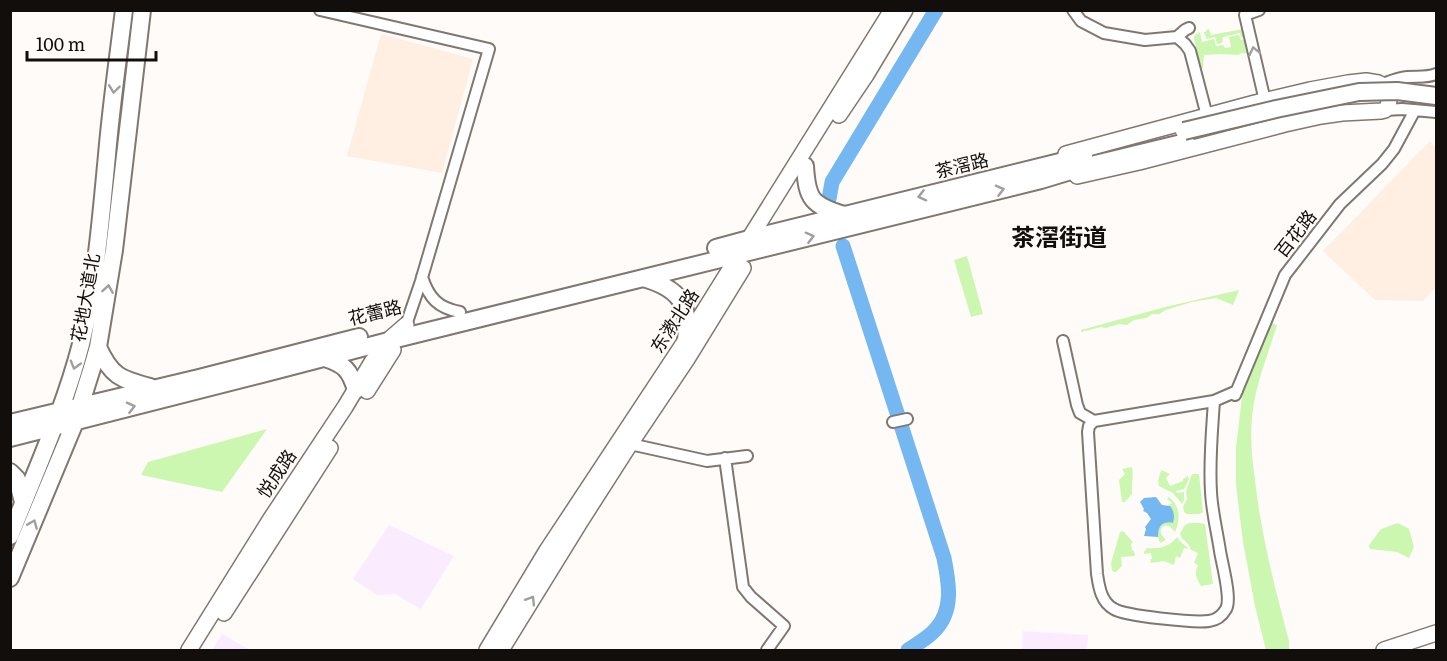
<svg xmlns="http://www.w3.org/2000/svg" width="1447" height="661" viewBox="0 0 1447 661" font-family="Literata,'Noto Sans SC',serif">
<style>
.built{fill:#ffeee2}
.education{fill:#fbebfe}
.green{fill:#ccf7b0}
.water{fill:#75b8f1}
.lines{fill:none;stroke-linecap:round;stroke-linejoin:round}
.river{stroke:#75b8f1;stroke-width:15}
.street-casing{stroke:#807771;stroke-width:14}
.secondary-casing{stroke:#807771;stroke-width:18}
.primary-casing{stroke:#807771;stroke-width:20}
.street{stroke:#fff;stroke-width:10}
.secondary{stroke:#fff;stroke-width:15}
.primary{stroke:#fff;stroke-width:16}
.primary-bridge-casing{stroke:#807771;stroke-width:20;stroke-linecap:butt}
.primary-bridge{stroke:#fff;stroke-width:16}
.oneway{stroke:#a09f9e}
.labels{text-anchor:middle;stroke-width:4.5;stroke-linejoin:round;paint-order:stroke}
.street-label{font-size:18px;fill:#120e0c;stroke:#fffbf8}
.district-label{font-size:24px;font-weight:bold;fill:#120e0c;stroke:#fffbf8}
</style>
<rect width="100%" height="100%" fill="#fffbf8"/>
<!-- built -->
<path class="built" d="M381,34L473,59L442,173L347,156Z
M1430,141L1436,148V290H1433L1423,301L1375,300L1323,251Z"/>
<!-- education -->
<path class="education" d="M389,525L454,556L421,609L395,594L377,595L353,579Z
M1023,631L1088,635L1087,650H1022Z
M222,634L250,650H212Z"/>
<!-- green -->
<path class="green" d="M1209,29L1211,35L1243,29L1248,36L1241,38L1240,33L1223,37L1222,43L1217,44L1215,37L1206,39V36H1205L1204,32H1206V30Z
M1200,32L1202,42L1214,39L1216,46L1223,45L1225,48L1231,47L1229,37L1239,35L1241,40L1248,38L1250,54L1242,53L1238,55L1220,54L1204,55L1203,68L1201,69L1194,38V36Z
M967,256L983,314L971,317L954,260Z
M1239,290L1233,305L1216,298L1192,302L1166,310L1159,314H1152L1147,318L1134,320L1127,325L1119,324L1106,328L1101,327L1081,332V330L1165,307Z
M1265,320L1277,325C1268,355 1255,385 1252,417C1250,438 1252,459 1255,480C1261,535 1275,588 1289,641V650H1266L1255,606L1243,542L1236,485V448L1243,388Z
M267,429L222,492L141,475L148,462Z
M1132,467C1134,477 1131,485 1132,494L1125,502H1122L1119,480L1125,474L1122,469Z
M1161,470L1170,474L1166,478L1170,486L1183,481V479L1188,476L1189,479L1184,489L1176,491L1177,493L1184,492V500L1182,504L1173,493L1159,486L1158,481Z
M1192,474H1199L1203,512L1200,514H1187L1184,512L1183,507L1187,499L1186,491Z
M1169,497C1180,506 1181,519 1175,532C1171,528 1168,523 1162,527C1159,533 1162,535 1166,540L1160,543C1155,531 1157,520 1173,523C1174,516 1174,512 1170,506L1168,505L1172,503L1167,499Z
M1189,523H1200L1205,524L1213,584L1201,586C1196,576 1194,576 1198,565L1194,563L1198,553L1191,550C1190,543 1182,541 1180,534L1184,526Z
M1398,523L1409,529L1414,547L1409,558L1397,552L1370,549L1369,545L1381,529Z
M1123,531L1133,542L1131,544L1132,550L1134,551L1135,556L1121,557L1122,566L1116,572H1114L1112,570L1111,563L1120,532Z
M1177,537L1181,542L1189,549L1184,548L1180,558L1176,556L1174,565L1164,561L1151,563L1150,559H1152L1151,553L1144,554V552L1147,548C1160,549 1169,547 1177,537Z"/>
<!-- water -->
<path class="water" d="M1156,497L1162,505L1170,506C1174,511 1175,516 1173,523C1162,521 1158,526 1158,537L1144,536L1146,529L1145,527L1151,519L1147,513L1143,511L1144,509L1140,502L1144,498Z"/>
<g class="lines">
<!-- river -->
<path class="river" d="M829,199L832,182L936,10
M843,246L944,558C949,583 954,610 935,630C928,638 917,644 908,650"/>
<defs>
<path id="street" d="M320,10L489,49L421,281L406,325
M1073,10L1081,21L1104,33L1145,40L1177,37L1185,44L1190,51L1207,116
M1259,10L1245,15L1265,101
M1177,37L1185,30L1189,28
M1383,84C1391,81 1398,78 1407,77C1417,76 1427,78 1436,74
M1385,110L1402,109L1436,112
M422,277C429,298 438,308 460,312
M1063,341L1077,405L1080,413L1094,421
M1235,395L1285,275L1340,204L1382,164L1394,149L1415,110
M1214,401L1094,421L1089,426L1088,432L1097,574C1099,587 1101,602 1114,609C1125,616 1195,623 1209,621C1217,620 1222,616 1226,609C1232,599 1222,564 1220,551C1217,531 1212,512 1211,492C1209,462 1212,431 1214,401L1237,391
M893,422L907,419
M630,444L707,461L747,456
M725,458L743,587L751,597L784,626L767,650"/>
<path id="secondary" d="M839,115L866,75L905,10
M1066,154L1255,103L1310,90L1348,83L1366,81L1378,83L1386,87L1389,94V100L1388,107L1385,110L1381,111L1342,113L1321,116L1285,124L1139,162L1077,176
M367,391L393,350
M224,613L330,448
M189,650L270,520L345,407L372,362L391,338L406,325
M487,650L546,552L686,340L892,10
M501,650L580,522L630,444L687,359L743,268
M1384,650L1436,633"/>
<path id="primary" d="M805,166C807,200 812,205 844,215
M716,248L764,235L1084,156
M643,278C678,288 691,303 686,340
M98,347C111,376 120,379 150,387
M325,358C344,364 350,370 356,390
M10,423L199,378L359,337
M10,438L262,374L400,338L1041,180L1087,166L1186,142
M10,472L17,479L23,502
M10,536C35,472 64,410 81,344C96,282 101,218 107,155C111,107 118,59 124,10
M10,578L75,422L92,368L98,347L114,250L142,10"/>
</defs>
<!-- street casing -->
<use href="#street" class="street-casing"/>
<!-- secondary casing -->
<use href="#secondary" class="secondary-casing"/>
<!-- primary casing -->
<use href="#primary" class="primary-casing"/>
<!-- street -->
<use href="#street" class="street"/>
<!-- secondary -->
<use href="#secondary" class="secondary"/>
<!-- primary -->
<use href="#primary" class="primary"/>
<defs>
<path id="primary-bridge" d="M1184,131L1276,109L1359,92L1397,91L1436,96"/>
</defs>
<!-- primary-bridge casing -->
<use href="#primary-bridge" class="primary-bridge-casing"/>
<!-- primary-bridge -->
<use href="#primary-bridge" class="primary-bridge"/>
</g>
<!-- one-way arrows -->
<defs><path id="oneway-chevron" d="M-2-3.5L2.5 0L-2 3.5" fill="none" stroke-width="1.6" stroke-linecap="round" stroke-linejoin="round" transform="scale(1.5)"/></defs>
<g class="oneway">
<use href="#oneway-chevron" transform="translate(1254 51) rotate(-103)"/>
<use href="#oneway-chevron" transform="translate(114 89) rotate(97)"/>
<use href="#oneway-chevron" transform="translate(1000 190) rotate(-14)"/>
<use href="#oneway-chevron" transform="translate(922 196) rotate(166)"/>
<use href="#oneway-chevron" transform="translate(810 237) rotate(-14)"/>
<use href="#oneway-chevron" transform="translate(108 289) rotate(-81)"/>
<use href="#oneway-chevron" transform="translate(75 365) rotate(106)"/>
<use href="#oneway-chevron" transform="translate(131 407) rotate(-14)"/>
<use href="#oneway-chevron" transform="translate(33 524) rotate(-67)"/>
<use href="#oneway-chevron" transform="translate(531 600) rotate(-58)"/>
</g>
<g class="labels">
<!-- street labels -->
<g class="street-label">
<text transform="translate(962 166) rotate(-14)" y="6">茶滘路</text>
<text transform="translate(1296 234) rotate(-52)" y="6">百花路</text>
<text transform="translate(86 298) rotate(-80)" y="6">花地大道北</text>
<text transform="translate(375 313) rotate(-14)" y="6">花蕾路</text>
<text transform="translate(675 321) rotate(-57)" y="6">东漖北路</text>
<text transform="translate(277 474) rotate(-56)" y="6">悦成路</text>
</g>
<!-- district labels -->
<g class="district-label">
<text x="1059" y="246">茶滘街道</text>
</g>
</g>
<!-- border -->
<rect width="1447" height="661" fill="none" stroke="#120e0c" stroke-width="24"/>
<!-- scale -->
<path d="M27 51v9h129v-9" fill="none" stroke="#120e0c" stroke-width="3"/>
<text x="36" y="51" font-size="18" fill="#120e0c" stroke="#fffbf8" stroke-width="4.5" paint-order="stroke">100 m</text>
</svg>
